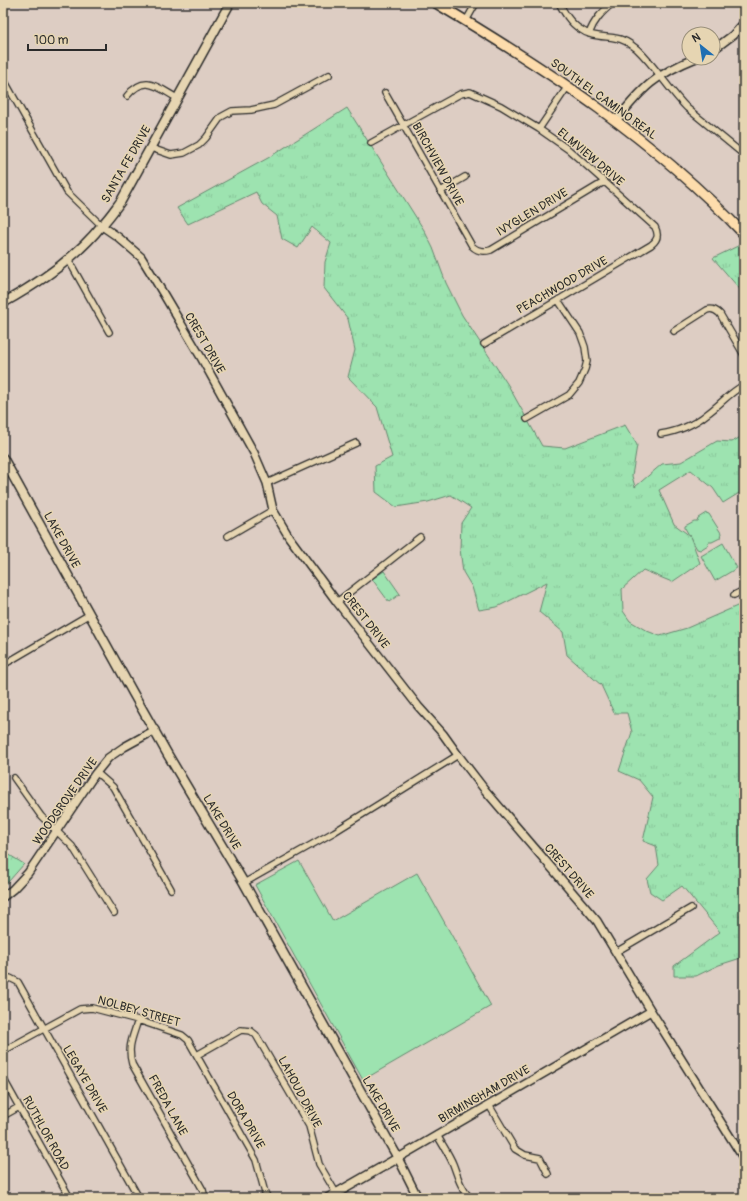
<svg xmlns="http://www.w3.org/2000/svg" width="747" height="1201" viewBox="0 0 747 1201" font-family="Pangolin,sans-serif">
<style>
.grass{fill:url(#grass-tufts);stroke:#64876e}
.park{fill:url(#park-crowns);stroke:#64876e}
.pitch{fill:#9de3b0;stroke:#64876e}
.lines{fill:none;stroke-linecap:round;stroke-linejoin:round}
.minor-casing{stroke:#2b2b2b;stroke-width:8}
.tertiary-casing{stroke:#2b2b2b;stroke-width:10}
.secondary-casing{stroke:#2b2b2b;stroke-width:11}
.primary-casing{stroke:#2b2b2b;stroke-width:12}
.minor{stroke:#e6d5b2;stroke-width:5.5}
.tertiary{stroke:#e6d5b2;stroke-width:7}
.secondary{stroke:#e6d5b2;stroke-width:8}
.primary{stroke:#fddcac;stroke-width:9}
.labels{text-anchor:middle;stroke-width:3;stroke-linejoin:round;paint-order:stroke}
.street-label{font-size:12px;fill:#2b2b2b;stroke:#e6d5b2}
</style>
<defs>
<pattern id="grass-tufts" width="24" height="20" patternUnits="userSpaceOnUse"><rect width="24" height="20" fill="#9de3b0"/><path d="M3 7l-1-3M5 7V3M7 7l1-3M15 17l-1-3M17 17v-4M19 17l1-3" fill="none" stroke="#87c398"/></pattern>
<pattern id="park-crowns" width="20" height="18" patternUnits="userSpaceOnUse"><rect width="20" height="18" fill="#9de3b0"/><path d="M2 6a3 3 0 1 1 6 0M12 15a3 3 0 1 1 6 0" fill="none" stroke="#87c398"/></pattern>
</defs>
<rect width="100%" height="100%" fill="#ddcdc3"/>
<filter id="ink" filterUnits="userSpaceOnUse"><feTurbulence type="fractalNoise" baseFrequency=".025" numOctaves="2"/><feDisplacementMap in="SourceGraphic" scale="8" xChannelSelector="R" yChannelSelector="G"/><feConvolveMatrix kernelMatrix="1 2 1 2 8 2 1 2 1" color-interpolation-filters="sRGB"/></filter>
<g filter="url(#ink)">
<!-- grass -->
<path class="grass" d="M347,108L424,230L433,248L446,283L462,315L508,385L542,446L565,448L625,425L637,445L632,476L635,487L662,464L681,462L717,441L732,442L744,435V490L723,503L713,488L691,470L659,490L674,524L690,536L700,563L672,582L643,570L622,589L623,611L630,621L647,631L660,636L687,628L744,603V941L742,943L744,945V957L719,965L696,976H674V966L720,932L682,886L662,900L650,892L647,879L659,865L656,846L643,841L653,797L639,780L619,771L632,732L627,713H614L601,685L567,655L563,632L539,612L547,582L497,607L479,610L472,587L463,572L460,549L461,523L471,508L451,495L428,502L396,507L376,492L375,466L392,457L377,407L348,377L355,350L348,319L324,288L325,262L331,243L312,227L298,248L282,239L277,216L262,204L256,192L188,224L177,208L268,158Z
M744,243V294L713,258Z"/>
<!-- park -->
<path class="park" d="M3,851L24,864L9,881L3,886Z"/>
<!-- pitch -->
<path class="pitch" d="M706,513L709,514L721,533L720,538L712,542H709L708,545L700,550L697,549L685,528V526L694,521H697L698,518Z
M723,543L737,568L715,581L701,556Z
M384,571L400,594L389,602L372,579Z
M299,861L333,921L417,873L491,1006L363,1080L255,885Z"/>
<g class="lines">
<defs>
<path id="minor" d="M559,3C564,12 570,23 580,29C590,37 603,36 615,38C623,39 631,44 637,49C656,67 669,90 687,108L744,155
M466,21L476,3
M589,34C594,20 602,12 613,3
M3,78L67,192L102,226
M385,93L472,246C477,251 484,252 491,250L604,182
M127,96C145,74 157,87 177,98
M539,129L568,86
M371,143L460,94L470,92L501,106L539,129L569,150L655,227C659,235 658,240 651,245L484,344
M151,148L171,155L184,153L199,145L206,138L221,117L232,111L251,110L274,105L329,75
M441,191L465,177
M68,259L109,332
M674,331L707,310C712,308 716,310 720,314L744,355
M527,419L569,395L579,383L585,369L587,361L585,347L580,333L558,300
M661,434C677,432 695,424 707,414C720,405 730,392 744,385
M267,483L356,443
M228,536L273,510
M734,595L744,590
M337,602L420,537
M3,665L90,614
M97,773L113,787L171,889
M14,778L41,816L72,846L114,913
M244,883L334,832L458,755
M616,952L691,908
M3,981L10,978L18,982L139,1198
M138,1020C133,1037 127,1046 132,1064L203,1190L205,1198
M3,1051L80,1009L92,1008L138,1020L182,1035L188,1040L256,1160L265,1193L268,1198
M197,1055L241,1030L251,1031L256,1035L309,1126L319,1164L339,1198
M3,1078L70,1198
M489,1105L515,1149L525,1155L540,1158L548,1174
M3,1116L19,1107
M437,1135C442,1144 449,1154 453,1164C458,1177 460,1187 470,1198"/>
<path id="tertiary" d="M713,50L733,35L744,23
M616,121C642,88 656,74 696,58
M102,226L118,237L141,257L154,278L202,359L254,453L267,483L273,510L289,537L337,602L418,706L443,734L458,755L485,790L597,921L651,1011L744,1159
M3,897L13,889L28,873L95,774L108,758L124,747L155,730
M418,1198L398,1158L651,1011"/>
<path id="secondary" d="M3,303C39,283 76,258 102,225C109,218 115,209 121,201L230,3
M3,458L133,693L168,755L244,883L398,1158L328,1198"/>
<path id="primary" d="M436,3C548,70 654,139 744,234"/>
</defs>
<!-- minor casing -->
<use href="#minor" class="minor-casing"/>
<!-- tertiary casing -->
<use href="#tertiary" class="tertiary-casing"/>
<!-- secondary casing -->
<use href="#secondary" class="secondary-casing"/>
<!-- primary casing -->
<use href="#primary" class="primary-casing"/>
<!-- minor -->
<use href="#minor" class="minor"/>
<!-- tertiary -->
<use href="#tertiary" class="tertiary"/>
<!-- secondary -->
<use href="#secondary" class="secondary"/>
<!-- primary -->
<use href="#primary" class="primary"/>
</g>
</g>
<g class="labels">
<!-- street labels -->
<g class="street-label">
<text transform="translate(604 99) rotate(36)" y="4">SOUTH EL CAMINO REAL</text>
<text transform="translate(591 157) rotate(40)" y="4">ELMVIEW DRIVE</text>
<text transform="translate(126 164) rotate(-60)" y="4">SANTA FE DRIVE</text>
<text transform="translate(438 164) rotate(61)" y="4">BIRCHVIEW DRIVE</text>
<text transform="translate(532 212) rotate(-31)" y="4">IVYGLEN DRIVE</text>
<text transform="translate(562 285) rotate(-30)" y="4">PEACHWOOD DRIVE</text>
<text transform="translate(205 343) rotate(60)" y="4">CREST DRIVE</text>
<text transform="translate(62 540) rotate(61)" y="4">LAKE DRIVE</text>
<text transform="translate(366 620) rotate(52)" y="4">CREST DRIVE</text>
<text transform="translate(65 801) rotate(-55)" y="4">WOODGROVE DRIVE</text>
<text transform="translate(222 822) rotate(59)" y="4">LAKE DRIVE</text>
<text transform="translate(569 871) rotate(49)" y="4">CREST DRIVE</text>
<text transform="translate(139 1011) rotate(16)" y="4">NOLBEY STREET</text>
<text transform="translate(85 1079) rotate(60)" y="4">LEGAYE DRIVE</text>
<text transform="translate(300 1092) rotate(62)" y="4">LAHOUD DRIVE</text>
<text transform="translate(484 1094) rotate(-30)" y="4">BIRMINGHAM DRIVE</text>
<text transform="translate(381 1104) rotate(60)" y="4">LAKE DRIVE</text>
<text transform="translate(168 1105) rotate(61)" y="4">FREDA LANE</text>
<text transform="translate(246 1120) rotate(60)" y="4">DORA DRIVE</text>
<text transform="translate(46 1133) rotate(61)" y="4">RUTHLOR ROAD</text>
</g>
</g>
<!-- margin -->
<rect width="747" height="1201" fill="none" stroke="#e6d5b2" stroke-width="16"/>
<rect x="8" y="8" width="731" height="1185" fill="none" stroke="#2b2b2b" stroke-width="1.5" filter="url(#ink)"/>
<!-- north arrow -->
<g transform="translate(701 46) rotate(330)"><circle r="19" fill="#e6d5b2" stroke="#9b917c"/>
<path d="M0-3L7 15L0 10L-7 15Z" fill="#1f6fb2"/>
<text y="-6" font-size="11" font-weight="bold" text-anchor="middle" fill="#2b2b2b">N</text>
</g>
<!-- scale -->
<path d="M28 44v6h78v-6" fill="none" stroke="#2b2b2b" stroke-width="2"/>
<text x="34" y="44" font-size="12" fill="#2b2b2b" stroke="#e6d5b2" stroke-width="3" paint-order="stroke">100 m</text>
</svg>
